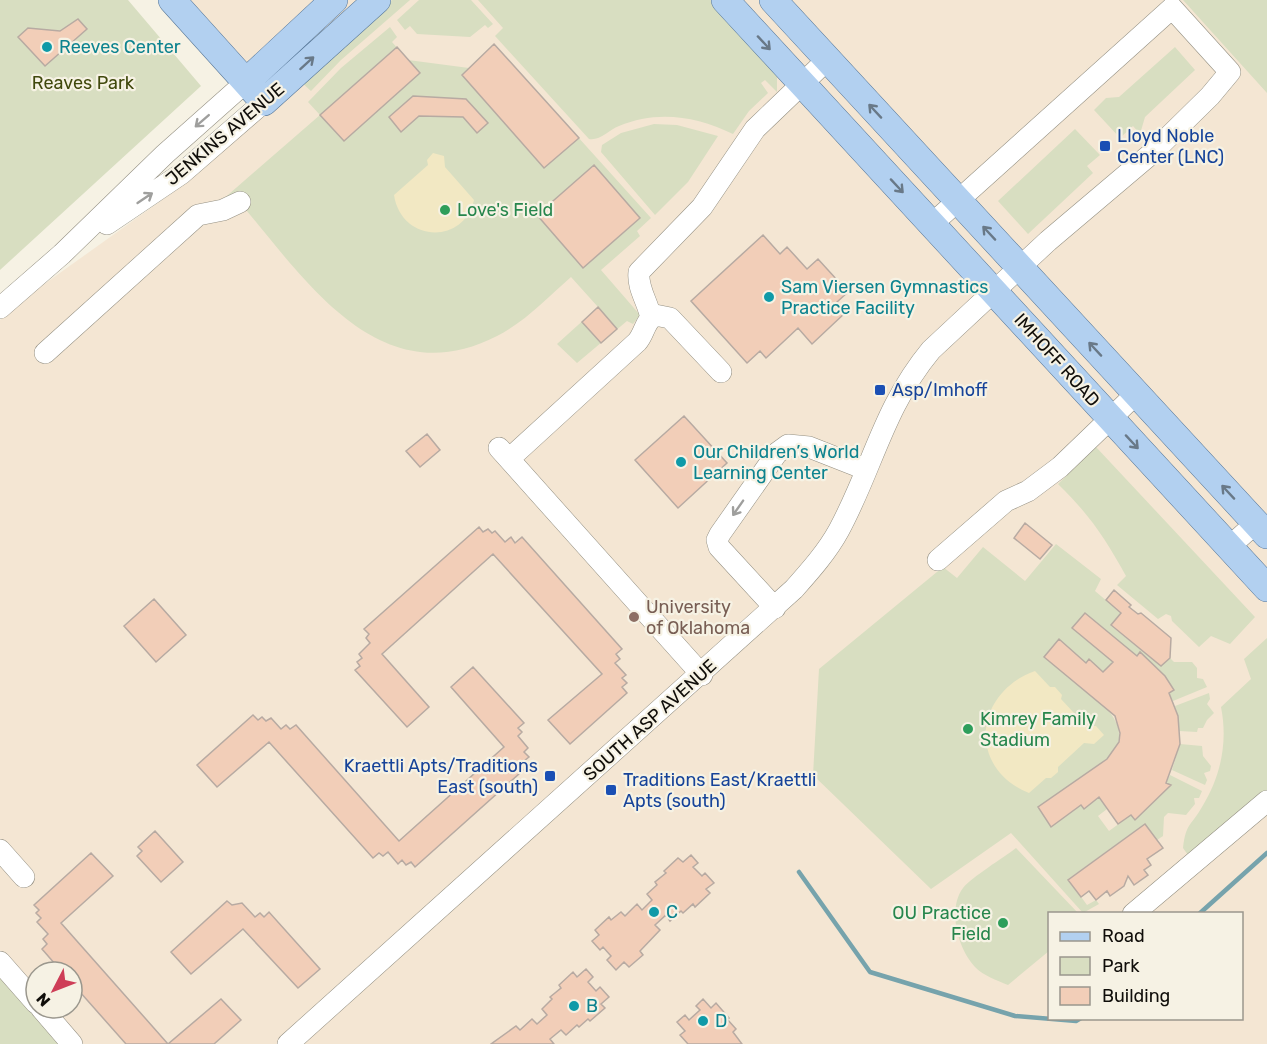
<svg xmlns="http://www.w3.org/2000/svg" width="1267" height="1044" viewBox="0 0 1267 1044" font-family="Rubik,sans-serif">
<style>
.education{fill:#f4e6d3;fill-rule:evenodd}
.green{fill:#d8dec1}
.sand{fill:#f2e8c3}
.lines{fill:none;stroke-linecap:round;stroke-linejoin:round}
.stream{stroke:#76a3ac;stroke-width:4.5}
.building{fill:#f2ceb8;stroke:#b7aaa2;stroke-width:1.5}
.minor-casing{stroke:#949083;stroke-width:22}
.major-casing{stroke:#587899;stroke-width:28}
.minor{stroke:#fff;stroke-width:21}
.major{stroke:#b2d0f0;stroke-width:27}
.oneway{stroke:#697988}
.oneway2{stroke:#9f9f9d}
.culture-dot{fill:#0f9aa8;stroke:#f6f2e4;stroke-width:2}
.transit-dot{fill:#1a4fb4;stroke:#f6f2e4;stroke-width:2}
.leisure-dot{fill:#2e9e5b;stroke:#f6f2e4;stroke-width:2}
.education-dot{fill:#8d6e63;stroke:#f6f2e4;stroke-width:2}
.labels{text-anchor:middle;stroke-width:4.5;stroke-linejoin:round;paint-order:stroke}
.culture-label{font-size:18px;fill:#0d838f;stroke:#f6f2e4;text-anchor:start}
.park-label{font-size:18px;fill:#40490d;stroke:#f6f2e4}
.street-label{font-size:18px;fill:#100e0a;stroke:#f6f2e4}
.transit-label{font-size:18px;fill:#164399;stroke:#f6f2e4;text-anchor:start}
.leisure-label{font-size:18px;fill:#27864d;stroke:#f6f2e4;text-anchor:start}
.education-label{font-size:18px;fill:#785e54;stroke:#f6f2e4;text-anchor:start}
</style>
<rect width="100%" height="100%" fill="#f6f2e4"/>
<!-- education -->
<path class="education" d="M181,0H1267V1044H0V320L22,300L190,180L273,104ZM1050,914H1242V1018H1050ZM36,972H72V1008H36Z"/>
<!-- green -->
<path class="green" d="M0,0H128L201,86L0,270Z
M392,0H410L341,60L311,91L300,81Z
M419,0H471L493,24L488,28L485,25L470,37L417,34L410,26L405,30L397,20Z
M478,0H711L774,68L777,77V92L765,80L761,83L768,93L749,111L733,134C696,116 657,110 619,126C609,130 600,141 589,139L495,36L503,28Z
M1183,0H1267V93Z
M390,27L397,37L392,42L408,60L469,68L494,44L651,218L637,231L640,236L601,270L640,315L633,324L627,321L577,363L557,344L598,307L571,277C548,297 525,322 497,336C377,398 302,274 235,197L221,201L320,115L308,102L341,68Z
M1175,47L1195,70L1145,117L1140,134L1133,126L1120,138L1094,110L1106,98L1119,97Z
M654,124L677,125L718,136L688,182L655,215L601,152L602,145L621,133Z
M1075,129L1100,155L1087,166L1093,173L1028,234L998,201Z
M1096,447L1255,617L1230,644L1211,636L1199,647L1172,621L1171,616L1166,614L1158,619L1117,585L1126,576C1105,538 1089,514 1058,484Z
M1056,544L1101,579L1095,591L1121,613L1111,626L1161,666L1170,658L1174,662H1192L1197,668V678L1203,679L1207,687L1173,701L1169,693L1174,690L1165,676L1140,652L1137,656L1085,613L1072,628L1113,662L1103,672L1089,660L1086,663L1059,639L1045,657C1071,682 1149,720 1107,759L1038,807L1051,827L1081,805L1084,808L1099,797L1107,809L1098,816L1109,831L1131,815L1135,819L1170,786L1166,783L1170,775L1202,791L1199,798H1194L1195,804L1186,815L1168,813L1164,817L1163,836L1157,840L1145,824L1068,879L1087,905L1096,900L1099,904L1083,913L1011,833L931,889L813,775L819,669L943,567L957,578L983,547L1025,581Z
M1267,638V795L1188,855L1183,848C1186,823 1191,826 1202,807C1221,776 1228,742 1221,707L1251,679L1244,659Z
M1209,693L1210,699L1207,704L1214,713L1207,720L1203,728H1198L1197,732L1179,731L1175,706Z
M1180,744L1202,746L1203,756L1211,766L1210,771L1204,773L1207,780L1205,785L1172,770Z
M1016,848L1078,913L1050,914L1049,951L1008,985C996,980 984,976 975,967C958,949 947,909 963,888C972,877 1003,858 1016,848Z
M0,977L60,1044H0Z"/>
<!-- sand -->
<path class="sand" d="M433,153L444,156L445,167L474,200C463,246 401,242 394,195L428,165L427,160Z
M1035,671L1050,687H1055L1062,695L1061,699L1086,726H1096L1104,735L1094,744L1084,743L1058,767V772L1051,778H1046L1029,793C967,768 974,693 1035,671Z"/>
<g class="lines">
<!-- stream -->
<path class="stream" d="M799,872L870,972L1015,1016L1076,1021L1081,1018
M1199,914L1267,853"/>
</g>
<!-- building -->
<path class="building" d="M78,19L87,29L45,66L18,37L28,28L60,31Z
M494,44L579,138L544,168L462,75Z
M397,47L420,73L344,141L320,115Z
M413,96L466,99L488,123L477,133L463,117L419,116L401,132L389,117Z
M594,165L640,218L583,268L537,215Z
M763,235L780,254L787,247L807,269L818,259L848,292L837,302L846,312L812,344L798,328L766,358L760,351L747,363L691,301Z
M598,307L617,329L601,343L582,322Z
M684,416L727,463L678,508L635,460Z
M427,434L440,450L420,467L406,451Z
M1025,523L1052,545L1040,559L1014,538Z
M479,527L483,532L488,529L492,533L495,531L505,542L511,537L515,543L522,537L622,649L616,654L620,659L615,663L626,675L622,678L627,683L622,687L627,693L570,744L548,720L602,674L493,554L382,654L429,707L407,727L355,670L360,666L357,662L362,658L359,654L370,643L366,638L369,634L364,629Z
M1114,590L1131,605L1129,607L1138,614L1141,613L1171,638L1170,658L1161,666L1111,625L1121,613L1106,600Z
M154,599L186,635L156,662L124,626Z
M1085,613L1137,656L1140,652L1165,676L1174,690L1169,693L1178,716L1180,744L1166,783L1171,785L1135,820L1131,815L1118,824L1099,797L1084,809L1081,805L1051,827L1038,807L1107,759L1119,742L1120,733L1115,716L1044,657L1059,639L1086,663L1089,659L1103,672L1113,662L1072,628Z
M473,667L524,723L518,728L522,732L518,736L528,748L524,752L529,757L524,761L529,765L415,867L411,862L406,865L402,860L398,864L388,852L383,856L379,853L373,858L269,742L217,787L197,765L253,715L258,720L262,717L266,721L271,718L281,729L286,725L290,729L296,725L399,841L504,747L451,687Z
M1145,824L1163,848L1147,859L1151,865L1144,870L1148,875L1134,885L1128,876L1124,886L1110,896L1107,891L1096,900L1089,891L1081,897L1068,880Z
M155,831L183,862L161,882L137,856L142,851L138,847Z
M91,853L113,876L61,923L168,1044H126L72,983V972H62L42,949L47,944L43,939L48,934L37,922L41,918L36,913L39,910L34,905Z
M691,855L698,863L693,867L702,876L705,873L714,883L706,889L710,893L695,907L693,904L683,913L681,911L670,921L666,915L655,925L660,930L640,951L643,955L629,967L624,962L616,970L607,960L611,956L603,947L600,950L592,941L599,935L595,930L609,917L611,920L621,912L625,916L637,904L642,910L652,900L647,894L657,885L655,882L666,873L664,871L678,858L683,862Z
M227,901L232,905L242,903L255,917L260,913L264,917L269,912L320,969L298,988L243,929L191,974L171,952Z
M586,969L593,977L588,982L596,991L600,987L609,997L601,1004L605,1008L590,1021L588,1019L579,1027L577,1025L566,1035L561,1030L550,1039L554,1044H491L516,1026L520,1030L532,1019L537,1024L547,1015L542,1009L552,999L550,997L561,988L559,985L573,972L577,977Z
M221,999L241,1020L214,1044H168Z
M703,999L711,1008L716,1003L729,1018L727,1019L736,1029L733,1032L742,1044H688L680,1035L685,1031L677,1022L685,1015L689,1020L700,1010L696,1006Z"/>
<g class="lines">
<defs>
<path id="minor" d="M107,224L181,174L264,102
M0,308L62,254L165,154L246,82
M651,318C648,302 637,288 639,272L702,207L755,129L828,59
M45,353L198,215L223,210L240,202
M499,448L702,675
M509,459L637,342C645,333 644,322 655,315L670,318L721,372
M1229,547L1256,523
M938,560L1006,501L1028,491L1060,467L1136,394
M775,608L719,547L717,540L720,534L777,453L788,445L809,447L865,469
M0,850L24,877
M1133,914L1267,801
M0,962L36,1003
M41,1008L72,1044
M288,1044L794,589C810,571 827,552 839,530C873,467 883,408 931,350L1048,241L1152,153L1210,96L1230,72L1172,8L932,224"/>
<path id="major" d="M172,0L264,102L377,0
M725,0L1267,588
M773,0L1267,535
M246,82L334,0"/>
</defs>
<!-- minor casing -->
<use href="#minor" class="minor-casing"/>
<!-- major casing -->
<use href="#major" class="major-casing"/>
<!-- minor -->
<use href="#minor" class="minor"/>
<!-- major -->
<use href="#major" class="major"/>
</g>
<!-- one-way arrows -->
<defs><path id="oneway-shaft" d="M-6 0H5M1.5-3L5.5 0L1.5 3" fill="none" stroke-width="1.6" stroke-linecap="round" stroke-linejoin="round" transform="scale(1.5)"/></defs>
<g class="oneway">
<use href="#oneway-shaft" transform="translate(764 43) rotate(47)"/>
<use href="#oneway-shaft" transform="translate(307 63) rotate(-42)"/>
<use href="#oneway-shaft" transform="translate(875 111) rotate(-133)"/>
<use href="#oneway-shaft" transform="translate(897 186) rotate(47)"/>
<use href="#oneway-shaft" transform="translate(989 233) rotate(-133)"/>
<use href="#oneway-shaft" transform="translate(1095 349) rotate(-133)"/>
<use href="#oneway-shaft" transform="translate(1132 442) rotate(47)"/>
<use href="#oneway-shaft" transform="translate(1228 492) rotate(-133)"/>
</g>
<g class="oneway2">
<use href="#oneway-shaft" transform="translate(202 121) rotate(139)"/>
<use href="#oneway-shaft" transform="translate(145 198) rotate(-34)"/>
<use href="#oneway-shaft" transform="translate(738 508) rotate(125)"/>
</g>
<!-- markers -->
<g class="culture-dot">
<circle cx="47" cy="47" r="6"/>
<circle cx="769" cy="297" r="6"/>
<circle cx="681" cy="462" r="6"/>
<circle cx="654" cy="912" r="6"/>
<circle cx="574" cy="1006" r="6"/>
<circle cx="703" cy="1021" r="6"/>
</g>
<g class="transit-dot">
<rect x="1099" y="140" width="12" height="12" rx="3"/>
<rect x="874" y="384" width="12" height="12" rx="3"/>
<rect x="544" y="770" width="12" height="12" rx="3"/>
<rect x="605" y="784" width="12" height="12" rx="3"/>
</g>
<g class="leisure-dot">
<circle cx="445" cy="210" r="6"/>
<circle cx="968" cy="729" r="6"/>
<circle cx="1003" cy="923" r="6"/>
</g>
<circle class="education-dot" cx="634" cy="617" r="6"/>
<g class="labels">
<!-- culture labels -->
<g class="culture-label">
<text x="59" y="53">Reeves Center</text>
<text x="781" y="293">Sam Viersen Gymnastics<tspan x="781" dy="21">Practice Facility</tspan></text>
<text x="693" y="458">Our Children’s World<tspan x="693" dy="21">Learning Center</tspan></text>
<text x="666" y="918">C</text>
<text x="586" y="1012">B</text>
<text x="715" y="1027">D</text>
</g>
<!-- park labels -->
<g class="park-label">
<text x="83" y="89">Reaves Park</text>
</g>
<!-- street labels -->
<g class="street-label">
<text transform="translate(225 134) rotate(-40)" y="6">JENKINS AVENUE</text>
<text transform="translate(1057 360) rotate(48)" y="6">IMHOFF ROAD</text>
<text transform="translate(650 720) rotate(-42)" y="6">SOUTH ASP AVENUE</text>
</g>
<!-- transit labels -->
<g class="transit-label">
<text x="1117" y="142">Lloyd Noble<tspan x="1117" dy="21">Center (LNC)</tspan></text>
<text x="892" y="396">Asp/Imhoff</text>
<text x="538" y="772" text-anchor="end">Kraettli Apts/Traditions<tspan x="538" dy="21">East (south)</tspan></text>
<text x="623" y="786">Traditions East/Kraettli<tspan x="623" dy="21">Apts (south)</tspan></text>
</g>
<!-- leisure labels -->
<g class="leisure-label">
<text x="457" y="216">Love's Field</text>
<text x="980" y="725">Kimrey Family<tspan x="980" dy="21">Stadium</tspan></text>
<text x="991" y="919" text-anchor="end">OU Practice<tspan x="991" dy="21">Field</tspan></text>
</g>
<!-- education labels -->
<g class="education-label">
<text x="646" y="613">University<tspan x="646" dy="21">of Oklahoma</tspan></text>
</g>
</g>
<!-- legend -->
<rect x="1048" y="912" width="195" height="108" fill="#f6f2e4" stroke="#9a978d" stroke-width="1.5"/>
<rect x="1060" y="932" width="30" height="9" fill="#b2d0f0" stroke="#9a978d" stroke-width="1.5"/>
<text x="1102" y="942" font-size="18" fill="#100e0a">Road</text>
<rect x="1060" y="957" width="30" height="18" fill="#d8dec1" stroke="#9a978d" stroke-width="1.5"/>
<text x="1102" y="972" font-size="18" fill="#100e0a">Park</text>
<rect x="1060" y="987" width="30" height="18" fill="#f2ceb8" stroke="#9a978d" stroke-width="1.5"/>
<text x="1102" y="1002" font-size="18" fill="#100e0a">Building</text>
<!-- north arrow -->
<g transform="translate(54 990) rotate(228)"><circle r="28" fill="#f6f2e4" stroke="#9a978d" stroke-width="1.5"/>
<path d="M0-4.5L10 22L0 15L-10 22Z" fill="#ce3e57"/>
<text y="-9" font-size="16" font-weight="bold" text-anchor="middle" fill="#100e0a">N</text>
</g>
</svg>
